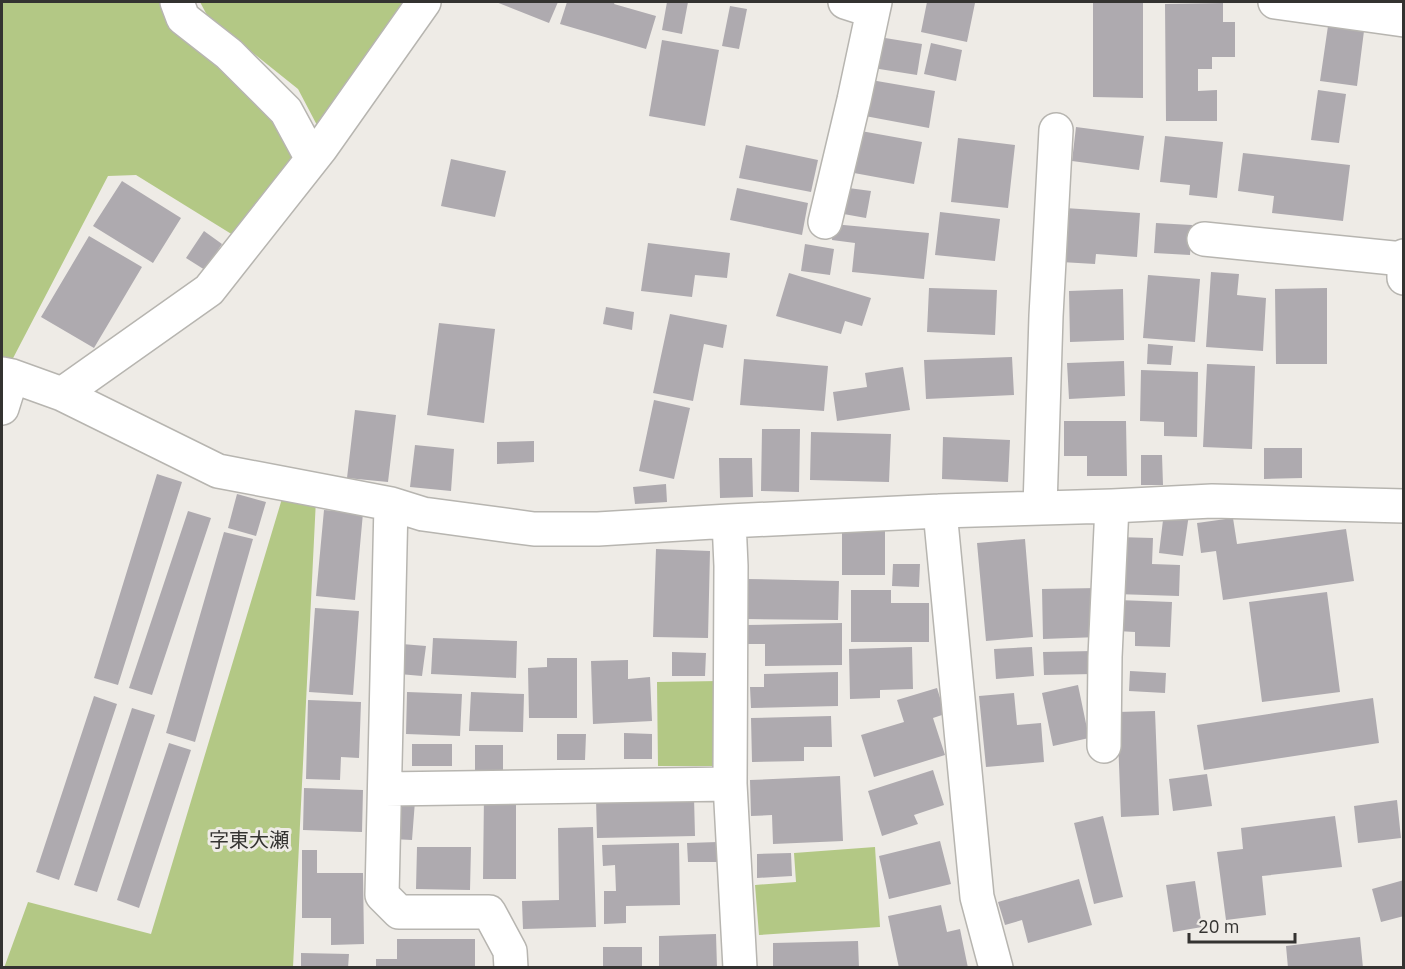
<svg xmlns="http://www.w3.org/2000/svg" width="1405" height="969" viewBox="0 0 1405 969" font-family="'IBM Plex Sans','Noto Sans JP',sans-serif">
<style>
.green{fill:#b3c885}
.building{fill:#aeaaaf}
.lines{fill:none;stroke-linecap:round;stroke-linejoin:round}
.minor-casing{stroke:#b7b5b0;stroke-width:36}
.tertiary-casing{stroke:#b7b5b0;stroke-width:36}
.minor{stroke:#fff;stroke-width:33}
.tertiary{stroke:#fff;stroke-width:33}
.labels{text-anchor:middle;stroke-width:6;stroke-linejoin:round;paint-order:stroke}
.quarter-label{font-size:20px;fill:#343331;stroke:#eeebe6}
</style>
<rect width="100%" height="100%" fill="#eeebe6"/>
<!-- green -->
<path class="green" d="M2,2H159L209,53L272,112L298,155L233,235L136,175L108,176L10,364L2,362Z
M200,2H412L319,129L298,89L208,17Z
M284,492L316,499L293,967L4,968L28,902L151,934Z
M719,681V766H658L657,682Z
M875,847L880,927L759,935L755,885L796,882L794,853Z"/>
<!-- building -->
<path class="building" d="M496,2H558L549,23Z
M567,2H615L614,4L656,16L646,49L560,24Z
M667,2H688L682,34L662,30Z
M927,2H968L975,3L967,42L921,32Z
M1093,2H1143V98L1093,97Z
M1223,3V22H1235V57H1212V69H1198V91L1217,90V121H1166L1165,4Z
M730,6L747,9L739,49L722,46Z
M1328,26L1364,31L1357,86L1320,81Z
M879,37L922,44L917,75L873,68Z
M662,40L719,50L705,126L649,116Z
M931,43L962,50L956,81L924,74Z
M871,80L935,91L929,128L865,116Z
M1318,90L1346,94L1339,143L1311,140Z
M1076,127L1144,136L1139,170L1072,161Z
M861,131L922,142L914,184L854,173Z
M1165,136L1223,142L1217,198L1189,195L1190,185L1160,182Z
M958,138L1015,145L1008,208L951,202Z
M746,145L818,160L811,192L739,178Z
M1243,153L1350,165L1343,221L1272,213L1274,196L1238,191Z
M451,159L506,171L495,217L441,206Z
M122,181L181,218L153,263L93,226Z
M841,187L871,191L866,218L838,213Z
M737,188L808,203L802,235L730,220Z
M1065,208L1140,213L1137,257L1096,254L1095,264L1061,262Z
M940,212L1000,219L995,261L935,255Z
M1156,223L1192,225L1190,255L1154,253Z
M833,224L929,233L924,279L852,272L855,243L832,240Z
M204,231L222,244L205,270L186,258Z
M89,236L142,267L94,348L41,317Z
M648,243L730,253L727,278L695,275L692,297L641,291Z
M805,244L834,249L830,275L801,271Z
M1211,272L1239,274L1237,295L1266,298L1263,351L1206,347Z
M789,273L871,298L862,326L845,321L841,334L776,316Z
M1148,275L1200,279L1195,342L1143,338Z
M929,288L997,290L995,335L927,332Z
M1327,288V364H1276L1275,289Z
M1123,289L1124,340L1070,342L1069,291Z
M606,307L634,312L632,330L603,324Z
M670,314L727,325L723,348L704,344L693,401L653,393Z
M439,323L495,329L484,423L427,415Z
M1148,344L1173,346L1171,365L1147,364Z
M1012,357L1014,395L926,399L924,360Z
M744,359L828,366L824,411L740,405Z
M1124,361L1125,396L1069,399L1067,363Z
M1207,364L1255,366L1252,449L1203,447Z
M903,367L910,410L837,421L833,392L867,387L865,373Z
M1141,370L1198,372L1197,437L1164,436V422L1140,421Z
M654,400L690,408L674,479L639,471Z
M355,410L396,415L388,482L347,478Z
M1064,421H1126L1127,476H1087V456H1064Z
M762,429H800L799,492L761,491Z
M811,432L891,434L889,482L810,480Z
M943,437L1010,440L1008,482L942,479Z
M534,441V462L497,464V442Z
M415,445L454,449L451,491L410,487Z
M1264,448H1302V478L1264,479Z
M1141,455H1162L1163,485H1141Z
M719,458H752L753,497L720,498Z
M157,474L182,482L118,685L94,678Z
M666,484L667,502L635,504L633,487Z
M237,494L266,502L256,536L228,528Z
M324,510L363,513L355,600L316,596Z
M188,511L211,518L152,695L129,688Z
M1164,512L1189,514L1183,556L1159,553Z
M1233,518L1237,544L1346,529L1354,581L1223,600L1216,551L1201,553L1197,523Z
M842,531H885V575H842Z
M224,532L253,539L195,742L166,733Z
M1117,537L1153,538L1152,564L1180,565L1179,596L1115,594Z
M1025,539L1033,637L986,641L977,543Z
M656,549L710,551L708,638L653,637Z
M893,564H920L919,587L892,586Z
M747,579L839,581L838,620L746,619Z
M1098,588L1099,637L1043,639L1042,589Z
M851,590H891V603H929V642H851Z
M1327,592L1340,692L1262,702L1249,602Z
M1118,600L1172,602L1170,647L1135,646V632L1117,631Z
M315,608L359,611L353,695L309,692Z
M842,623V665L765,666V644H746V625Z
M433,638L517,641L516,678L431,674Z
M402,644L426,646L422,676L399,674Z
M912,647L913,689L880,690V698L850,699L849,649Z
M1032,647L1034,676L996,679L994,649Z
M1093,651V674L1044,675L1043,652Z
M672,652L706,653L705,676H672Z
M547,658H577V718H529L528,668L547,667Z
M628,660V679L650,677L652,721L593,724L591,661Z
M1130,671L1166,673L1165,693L1129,691Z
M838,672V706L751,708L750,687H764V674Z
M1078,685L1089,738L1053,746L1042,693Z
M937,688L945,714L933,718L945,755L874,777L861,735L904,722L897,700Z
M407,692L462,694L460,736L406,734Z
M471,692L524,694L523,732L469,731Z
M1014,693L1017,725L1041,723L1044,762L986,767L979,696Z
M94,696L117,704L59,880L36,872Z
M1373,698L1379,743L1204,770L1197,725Z
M308,700L361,702L359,758L341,757L340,780L306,779Z
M132,708L155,715L97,892L74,885Z
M1155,711L1159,815L1121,817L1117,712Z
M831,716L832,747H804V761L752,762L751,718Z
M624,733L652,734V759H624Z
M557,734H586L585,760H557Z
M169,743L191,750L139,908L117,900Z
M412,744H452V766H412Z
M475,745H503V772H475Z
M933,770L944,805L914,815L918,824L882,836L868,791Z
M1207,774L1212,806L1173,811L1169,779Z
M840,776L843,841L773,844L772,815L751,816L750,780Z
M304,788L363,790L362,832L303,830Z
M484,794H516V879H483Z
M694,797L695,836L597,838L596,799Z
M394,800L415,801L412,840L392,839Z
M1397,800L1401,838L1358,843L1354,806Z
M1103,816L1123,897L1094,904L1074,823Z
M1335,816L1342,867L1262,876L1266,915L1226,920L1217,852L1243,849L1241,828Z
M593,827L596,927L523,929L522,901L559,900L558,828Z
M940,841L951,884L889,899L879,856Z
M718,842L719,862H688L687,843Z
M679,843L680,905L626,906V923L604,924V891H616L615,865L603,866L602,845Z
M417,847H471L470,890L416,889Z
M302,850H317V873H363L364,944L331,945V918H302Z
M791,853L792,876L757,878V854Z
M1079,879L1092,925L1028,943L1022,920L1005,925L998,902Z
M1404,880V916L1381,922L1372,889Z
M1195,881L1202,927L1173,932L1166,885Z
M941,905L947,932L960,929L968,968H899L888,916Z
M716,934L717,968H659V936Z
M1360,937L1363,968H1288L1286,946Z
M397,939H475V968H376V959H397Z
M858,941L859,968H773V943Z
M603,947H642V968H603Z
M301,953L349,954L348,968H301Z"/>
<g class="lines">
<defs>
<path id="minor" d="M177,2L183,18L229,54L286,111L312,159
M845,2L873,11L875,2
M1275,2L1404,20
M825,222L854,100L873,11
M1204,239L1403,259
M2,374L12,376L62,394L218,471L391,504L423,514L534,529H598L729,521L940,511L1112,506L1212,501L1404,506
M62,394L209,290L321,148L424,2
M2,408L12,376
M391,504L382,895L399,912H489L510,951L511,968
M1040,507L1046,316L1056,130
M940,511L977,897L996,968
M729,521L731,566L730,784L740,968
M1104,746L1105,657L1112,506
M385,789L730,784"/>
<path id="tertiary" d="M1404,256V278"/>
</defs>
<!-- minor casing -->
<use href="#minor" class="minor-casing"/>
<!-- tertiary casing -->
<use href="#tertiary" class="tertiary-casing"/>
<!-- minor -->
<use href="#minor" class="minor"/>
<!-- tertiary -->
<use href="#tertiary" class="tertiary"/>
</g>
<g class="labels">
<!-- quarter labels -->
<g class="quarter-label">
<text x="249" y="847">字東大瀬</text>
</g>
</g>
<!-- border -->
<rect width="1405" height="969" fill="none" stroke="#343331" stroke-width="6"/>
<!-- scale -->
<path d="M1189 933v9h106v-9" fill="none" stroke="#343331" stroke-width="3"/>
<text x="1198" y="933" font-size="18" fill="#343331" stroke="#eeebe6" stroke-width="4.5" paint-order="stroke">20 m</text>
</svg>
